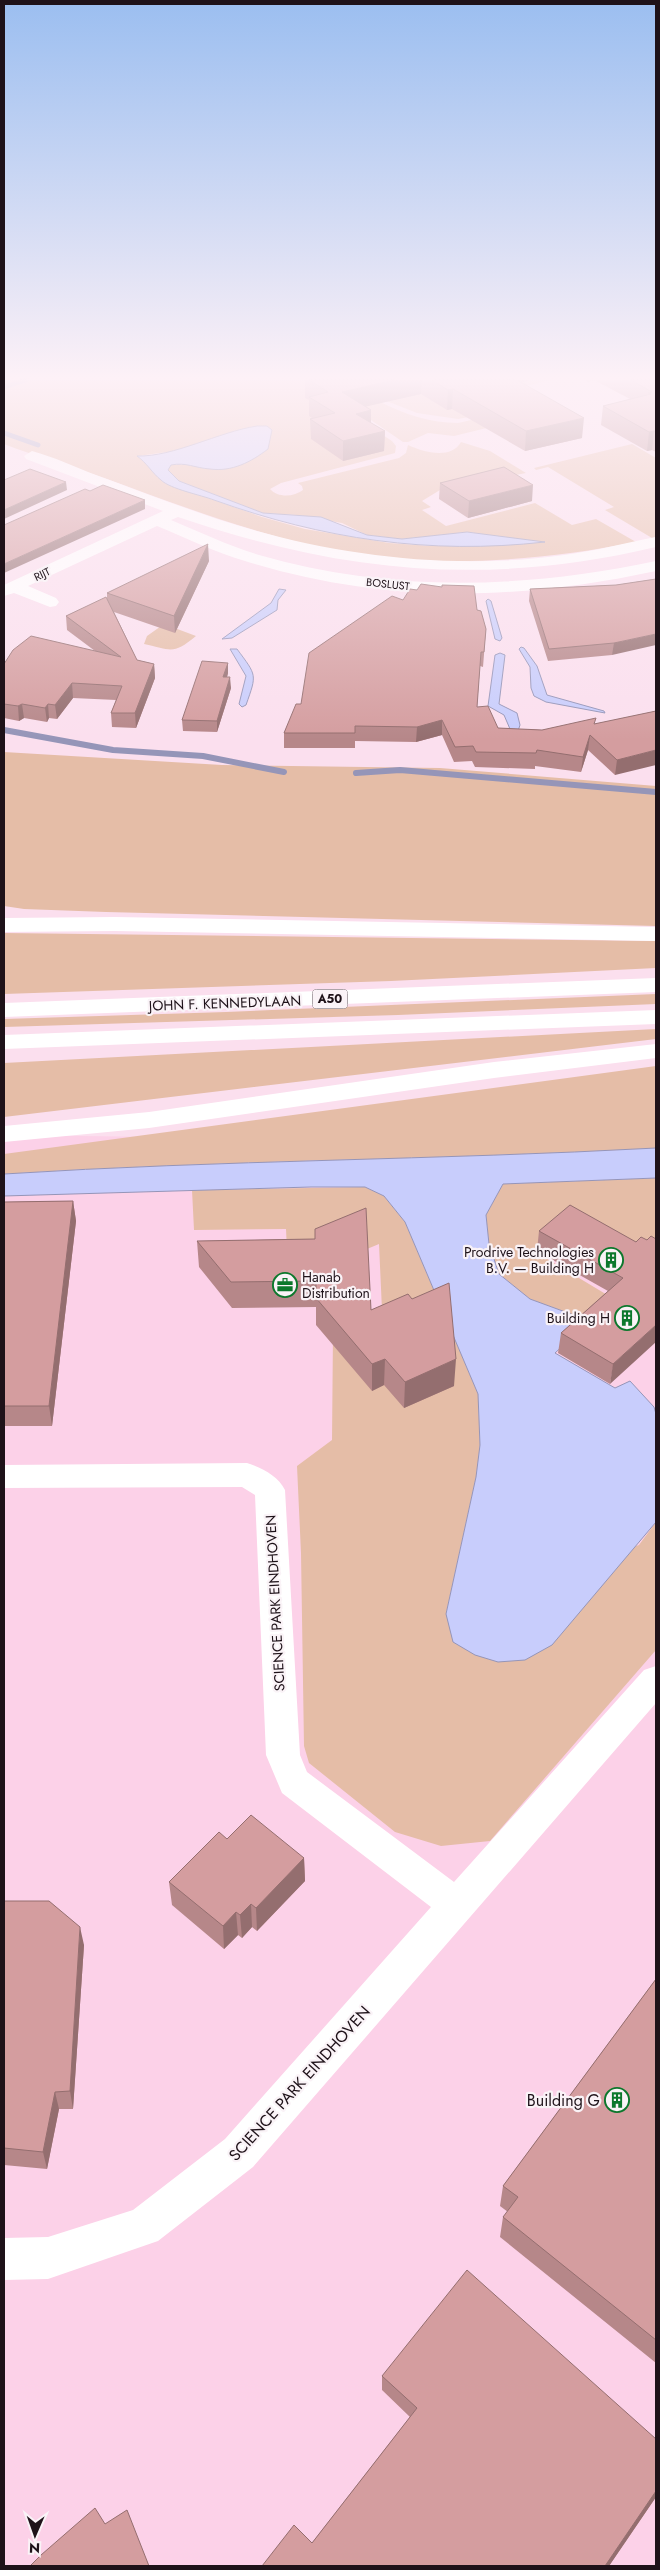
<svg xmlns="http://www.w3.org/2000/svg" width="660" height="2570" viewBox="0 0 660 2570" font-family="Jost,sans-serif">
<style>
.built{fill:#fcd1e8}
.green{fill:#e5bda7;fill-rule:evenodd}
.water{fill:#c8cdfc;stroke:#9595b8}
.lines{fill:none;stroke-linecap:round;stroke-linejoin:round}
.stream-far1{stroke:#9595b8;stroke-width:5}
.stream{stroke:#9595b8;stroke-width:6}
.minor{fill:#fff;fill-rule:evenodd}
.highway{fill:#fff;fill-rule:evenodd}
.wall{fill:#b68789}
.shaded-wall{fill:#946e6f}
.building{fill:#d49d9f;stroke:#946e6f}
.labels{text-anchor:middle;stroke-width:4.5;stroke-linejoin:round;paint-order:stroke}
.far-street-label{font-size:11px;fill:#1e1219;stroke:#faf3f7}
.shield{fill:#faf3f7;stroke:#60565c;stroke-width:1}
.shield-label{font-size:12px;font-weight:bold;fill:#1e1219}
.street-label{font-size:14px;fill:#1e1219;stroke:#faf3f7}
.poi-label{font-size:14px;fill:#1e1219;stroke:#faf3f7;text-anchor:end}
.near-street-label{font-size:16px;fill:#1e1219;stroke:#faf3f7}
.near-poi-label{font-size:16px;fill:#1e1219;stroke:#faf3f7;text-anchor:end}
</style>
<rect width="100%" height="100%" fill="#fbdfee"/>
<!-- built -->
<path class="built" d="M656,1120V2566H4V1135L398,1140Z"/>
<!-- green -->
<path class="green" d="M4,380H551L504,391L480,415L458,419L417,413L379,398L349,413L392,441L396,446L395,453L281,483L270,489C278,498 294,497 303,490L302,486L298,483L399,458L406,453L408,445C423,452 451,460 461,442L490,451L526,473L440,490L422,501L431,507L422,510L446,526L535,503L572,525L596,519L636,542C530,563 418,570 313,546C241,529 173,503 104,478C71,466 37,457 4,444ZM167,452L221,470C203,469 189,462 170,465L168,470L179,481L263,513L297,515L342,523L367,535L402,539L467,532L540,542L476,546H431L389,543L305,529L262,517L166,483L138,456Z
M380,402C404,414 430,423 458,423L534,406L547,413L454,436L428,433L408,442H403L368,418L361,405Z
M632,444L656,458V537L652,538L605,510L614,507L548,467L536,470L534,468Z
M164,624L196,636C173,655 172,650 144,644L147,636Z
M4,752L222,765L440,768L656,786V926L106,912L24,909L4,906Z
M4,933L656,941V968L391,981L4,994Z
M656,994V1004L398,1015L4,1027V1019L226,1012Z
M656,1029V1039L4,1117V1063Z
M656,1066V1148C439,1160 221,1160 4,1174V1154Z
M656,1178V1255L545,1233L534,1251L614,1299L590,1321L530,1299L499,1274L489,1244L486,1215L503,1184Z
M365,1187L384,1196L405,1222L478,1394L480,1445L476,1477L446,1614L639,1545L656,1522V1650L490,1841L441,1846L395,1832L309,1763L304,1746L301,1553L297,1466L332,1440L333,1332L382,1310L379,1244L331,1264L288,1272L286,1229L194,1230L192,1190Z"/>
<!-- water -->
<path class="water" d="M257,426H267L272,430L268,449C251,462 232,472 210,469C195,468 186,462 171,465L168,470L179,481L263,513L321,517L367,535L402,539L467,532L545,542C429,555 323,539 214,500C201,495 170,489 161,480C152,473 147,463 137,456C174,457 218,432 257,426Z
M279,589L286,590L278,600L277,610L232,638L222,639L271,603Z
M488,599L491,601L502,638L500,641L495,639L486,601Z
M521,647L524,648L537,666L547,695L604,711L605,713L546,702L534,696L531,688L530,667L519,649Z
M230,649H237C257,676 257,674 246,705L242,707L239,704L246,676Z
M500,653L505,655L499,704L517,713L520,725L518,731L510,729L504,715L488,706L495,655Z
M656,1148V1178L503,1184L486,1215L489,1244L499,1274L530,1299L590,1321L555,1353L615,1388L630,1381L654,1407L656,1414V1522L552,1645L525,1660L498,1662L475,1655L453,1642L446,1614L476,1477L480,1445L478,1394L405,1222L384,1196L365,1187H311L4,1196V1174C221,1160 439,1160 656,1148Z"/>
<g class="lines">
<!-- stream-far1 -->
<path class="stream-far1" d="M4,387L25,380
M4,433L38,445"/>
<!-- stream -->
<path class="stream" d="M4,730L113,750L203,756L284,772
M356,773L400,770L656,792"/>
<!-- minor -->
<path class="minor" d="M32,451C54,457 75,467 96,475C136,490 176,505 217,519C327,555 448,571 564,555C595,551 625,543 656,537V547C486,587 342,573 178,517L171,520C200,532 229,546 259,555C391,593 523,589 656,561V571C516,601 383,604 245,561C215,552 186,538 157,526L28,586L56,598L59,602L56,606L50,607L14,593L4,596V585L163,511L26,459L24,456Z
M247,1463C262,1468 278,1476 285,1490L300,1755L307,1772L454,1882L644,1670L656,1666V1703L253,2167L158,2241L48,2279L4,2280V2238L48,2237L133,2210L225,2139L431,1907L282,1793L266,1755L255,1495L242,1487L4,1488V1465Z"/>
<!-- highway -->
<path class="highway" d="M115,917L656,927V941L115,931L4,932V918Z
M656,978V992L4,1017V1003Z
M656,1010V1024L4,1049V1035Z
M656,1044V1058L494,1078L149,1128L4,1142V1126L149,1112L494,1062Z"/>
</g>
<!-- wall -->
<path class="wall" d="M305,380H530L521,383L582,438L525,451L452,409L447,410L421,394L365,406L371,423L385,431L384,451L343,461L311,439L310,419L312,418L309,416V400L305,398Z
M586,380H656V452L652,450L647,451L601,425L603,406L630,399L594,380L588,382Z
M440,483L532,501L468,518L439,499Z
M209,561L175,633L114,612L137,660L154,664L155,678L136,728L112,727L111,713L116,700L73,698L57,719L49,718L47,722L24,718L19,721L4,718V664L95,651L67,630L66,616L107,599V593Z
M656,579L612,655L548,661L529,601L530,589L616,585Z
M403,600L477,610L486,629L483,667L480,666L477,707L498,728L542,730L595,724L656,711L615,775L588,750L581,772L535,766V769L475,767L472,761L454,762L442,735L416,742L355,741V748H284V733L301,704Z
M228,663V673L227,677L231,688L217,732L183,731L182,720Z
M73,1201L76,1221L52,1426H4V1202Z
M539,1231L636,1242L610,1384L558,1353L561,1333L608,1291L537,1251Z
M315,1239L371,1310L454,1386L404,1408L384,1385L372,1391L316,1325V1307L232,1308L199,1267L197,1241Z
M227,1839L304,1858L305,1881L257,1931L252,1927L242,1938L238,1935L224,1949L172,1905L169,1882Z
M4,1901L84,1945L73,2109H59L47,2169L4,2165Z
M656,1979V2363L500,2237L503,2217L508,2212L500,2206L503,2186Z
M382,2376L656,2439V2497L609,2566L312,2543L410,2417L382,2390Z"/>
<!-- shaded-wall -->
<path class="shaded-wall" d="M394,380H422L421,394L342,412V392Z
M504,380H530L504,387Z
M453,389L452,409L447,410L448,390Z
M371,410V430L356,414Z
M584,418L582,438L525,451L526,431Z
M385,431L384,451L343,461V441Z
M654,431L652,450L647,451L649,432Z
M66,482L67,490L4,519V510Z
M533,485L532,501L468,518L469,501Z
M145,500V509L4,573V564Z
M208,544L209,561L175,633L174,616Z
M656,634V645L612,655L614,643Z
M228,663V673L224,688L223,677Z
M154,664L155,678L136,728L135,713Z
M230,677L231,688L217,732V721Z
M72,683L73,698L57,719L55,705Z
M22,704L24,718L19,721L18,706Z
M48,704L49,718L47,722L45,708Z
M442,720V735L416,742L417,727Z
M590,735L588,750L581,772L583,757Z
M656,750V765L615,775L617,760Z
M73,1201L76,1221L52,1426L49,1406Z
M656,1325V1342L610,1384L613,1364Z
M385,1359L384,1385L372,1391V1364Z
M456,1359L454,1386L404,1408L405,1382Z
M304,1858L305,1881L257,1931L256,1908Z
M251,1904L252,1927L242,1938L240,1915Z
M236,1912L238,1935L224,1949L223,1926Z
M80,1927L84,1945L73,2109L70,2091Z
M55,2092L59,2109L47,2169L43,2152Z
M656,2491V2497L609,2566H605Z"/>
<!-- building -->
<path class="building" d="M309,380H394L342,392L371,410L356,414L385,431L343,441L310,419L335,413L309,397L328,392Z
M432,380H517L584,418L526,431L453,389L448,390Z
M631,380H656V432L654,431L649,432L603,406L651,394L648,393L652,392Z
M504,467L533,485L469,501L440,483Z
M30,469L66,482L4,510V480Z
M103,485L145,500L4,564V525L85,489L90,491Z
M208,544L174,616L107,593Z
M656,579V634L614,643L549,649L530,589L616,585Z
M421,584L442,587V585L474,586L477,610L481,611L486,629L484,652H481L477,707L488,706L498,728L542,730L596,718L594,724L656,711V750L617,760L590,735L583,757L537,750L536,753L476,752L473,746L455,747L442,720L417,727L355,726V733H284L296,704H301L309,653L392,596L403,600L410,589L417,590Z
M106,597L137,660L154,664L135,713H111L122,686L72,683L55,705L48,704L45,708L22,704L18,706L4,704V664L13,650L31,636L121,657L66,616Z
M202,661L228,663L223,677H230L217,721L182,720Z
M73,1201L49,1406H4V1202Z
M570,1205L636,1242L641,1237L647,1240L651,1236L656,1239V1325L613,1364L561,1333L623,1278L539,1231Z
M366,1208L371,1310L408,1294L412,1299L449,1283L456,1359L405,1382L385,1359L372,1364L316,1298V1281L231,1282L197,1241L315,1239V1229Z
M251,1815L304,1858L256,1908L251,1904L240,1915L236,1912L223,1926L169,1882L219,1832L227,1839Z
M4,1901H49L80,1927L70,2091L55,2092L43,2152L4,2148Z
M656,1979V2340L503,2217L518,2197L503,2186Z
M467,2270L656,2439V2491L605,2566H262L294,2525L312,2543L417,2408L382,2376Z
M95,2508L105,2524L127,2510L149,2566H30L41,2555Z"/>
<!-- sky -->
<linearGradient id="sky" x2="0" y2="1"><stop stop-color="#9bbef0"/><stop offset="0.51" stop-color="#fdf1f7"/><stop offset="1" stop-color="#fdf1f7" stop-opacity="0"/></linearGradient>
<rect width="660" height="740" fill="url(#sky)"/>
<!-- icons -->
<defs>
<symbol id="building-ring" viewBox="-11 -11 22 22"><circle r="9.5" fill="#faf3f7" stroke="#0c782c" stroke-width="1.5"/><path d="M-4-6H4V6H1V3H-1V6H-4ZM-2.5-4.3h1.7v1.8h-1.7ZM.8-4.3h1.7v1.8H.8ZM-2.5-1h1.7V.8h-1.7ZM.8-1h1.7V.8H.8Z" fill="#0c782c"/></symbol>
<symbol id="office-ring" viewBox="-11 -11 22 22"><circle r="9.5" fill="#faf3f7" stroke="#0c782c" stroke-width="1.5"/><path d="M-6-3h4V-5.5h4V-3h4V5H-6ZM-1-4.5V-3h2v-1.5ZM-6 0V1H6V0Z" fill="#0c782c"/></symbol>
</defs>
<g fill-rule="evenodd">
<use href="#building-ring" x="597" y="1246" width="28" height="28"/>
<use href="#office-ring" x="271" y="1271" width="28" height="28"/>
<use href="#building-ring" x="613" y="1304" width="28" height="28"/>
<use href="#building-ring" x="603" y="2086" width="28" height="28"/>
</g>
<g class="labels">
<!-- far-street labels -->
<g class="far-street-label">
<text transform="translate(42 574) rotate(-25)" y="4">RIJT</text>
<text transform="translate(388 584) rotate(6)" y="4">BOSLUST</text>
</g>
<!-- shield labels -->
<rect class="shield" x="312.5" y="989.5" width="35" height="19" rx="4"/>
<g class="shield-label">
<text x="330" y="1003">A50</text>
</g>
<!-- street labels -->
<g class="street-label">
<text transform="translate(225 1003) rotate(-2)" y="5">JOHN F. KENNEDYLAAN</text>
<text transform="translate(275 1603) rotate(-93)" y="5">SCIENCE PARK EINDHOVEN</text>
</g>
<!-- poi labels -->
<g class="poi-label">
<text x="594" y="1257">Prodrive Technologies<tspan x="594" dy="16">B.V. — Building H</tspan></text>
<text x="302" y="1282" text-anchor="start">Hanab<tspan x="302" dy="16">Distribution</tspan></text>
<text x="610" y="1323">Building H</text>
</g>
<!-- near-street labels -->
<g class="near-street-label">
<text transform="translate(299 2083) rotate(-48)" y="6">SCIENCE PARK EINDHOVEN</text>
</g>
<!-- near-poi labels -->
<g class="near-poi-label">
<text x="600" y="2106">Building G</text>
</g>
</g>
<!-- border -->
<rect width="660" height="2570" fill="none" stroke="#1e1219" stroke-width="10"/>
<!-- north arrow -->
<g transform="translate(35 2535) rotate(182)" stroke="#faf3f7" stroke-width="4" paint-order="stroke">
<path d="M0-4L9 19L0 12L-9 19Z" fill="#1e1219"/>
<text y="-8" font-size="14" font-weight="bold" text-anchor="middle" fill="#1e1219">N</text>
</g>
</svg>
